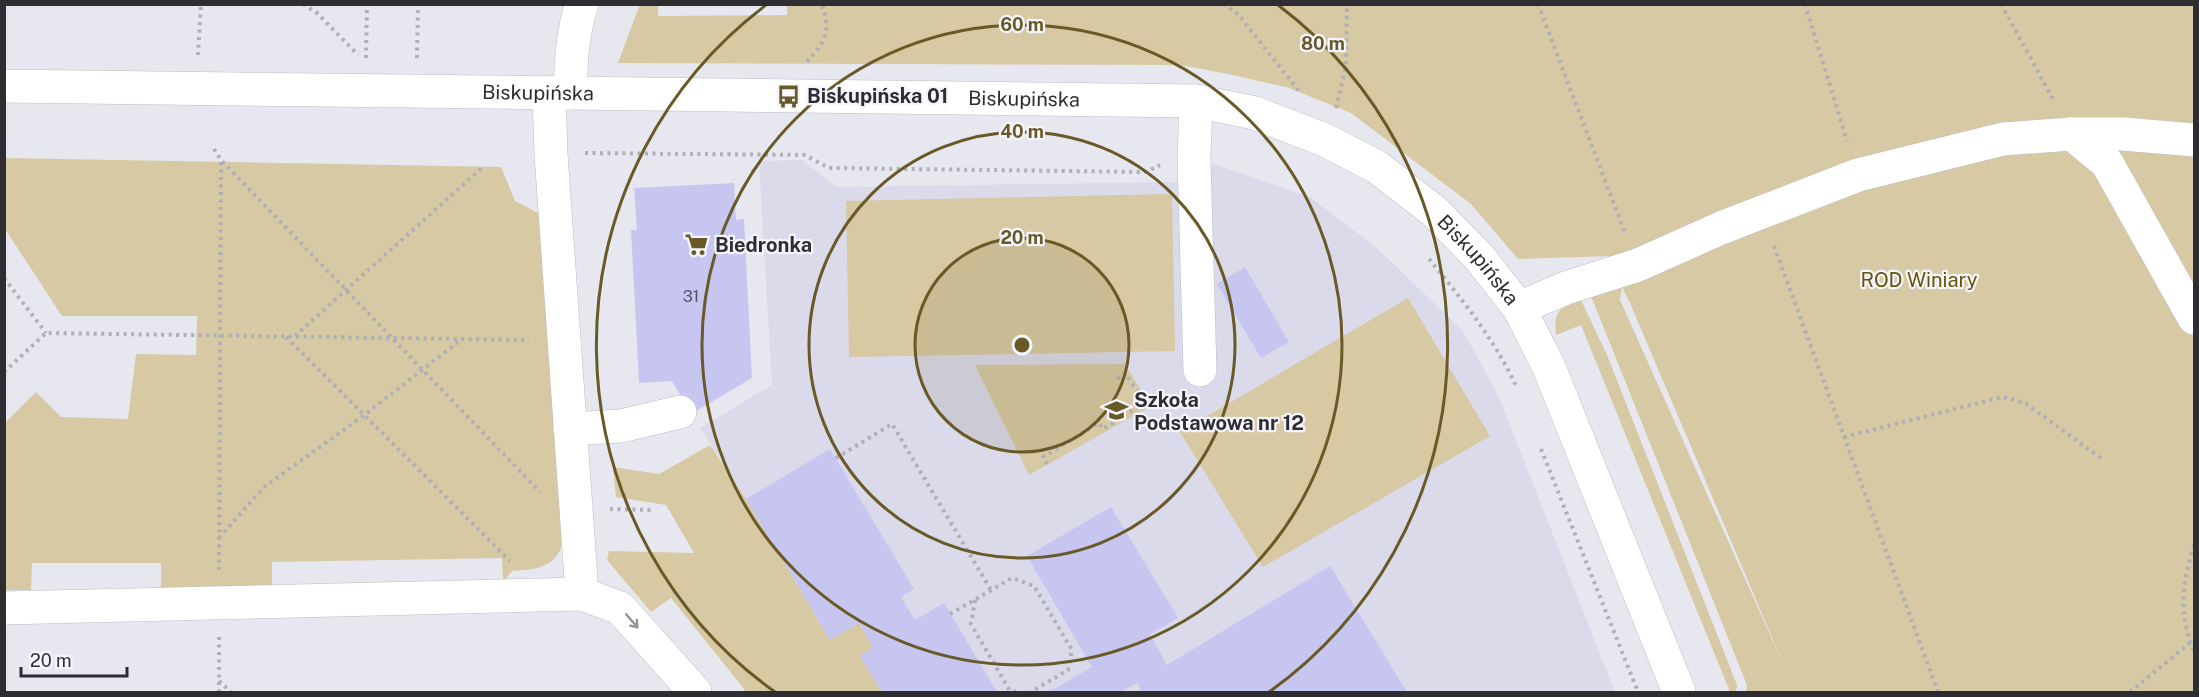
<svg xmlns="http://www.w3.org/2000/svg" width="2199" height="697" viewBox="0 0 2199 697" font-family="'Public Sans',sans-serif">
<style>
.built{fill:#dadaea}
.green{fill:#d6c9a3;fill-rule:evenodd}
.building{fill:#c7c6f1}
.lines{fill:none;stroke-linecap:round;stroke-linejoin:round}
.minor-casing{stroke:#bcbcc5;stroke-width:34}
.path{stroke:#afafb6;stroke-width:4;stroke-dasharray:3 4.5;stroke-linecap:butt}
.minor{stroke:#fff;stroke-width:33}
.oneway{stroke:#969698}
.ring{fill:none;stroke:#695926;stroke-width:3}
.labels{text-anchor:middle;stroke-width:4.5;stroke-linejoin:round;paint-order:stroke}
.number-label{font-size:16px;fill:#545462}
.street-label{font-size:20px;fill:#2e2e32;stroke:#f5f5fe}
.poi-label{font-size:20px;font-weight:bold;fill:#2e2e32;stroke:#f5f5fe;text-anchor:start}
.park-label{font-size:20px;fill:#685306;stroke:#f5f5fe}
.centre{fill:#695926;stroke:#f5f5fe;stroke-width:3}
.ring-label{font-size:18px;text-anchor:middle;font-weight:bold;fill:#695926;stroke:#f5f5fe;stroke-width:4.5;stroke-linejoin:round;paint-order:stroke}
</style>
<rect width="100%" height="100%" fill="#e7e7f0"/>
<!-- built -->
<path class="built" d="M802,160L836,187L1179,182L1205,161L1310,197L1378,249L1463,331L1498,395L1615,692H882L860,656L859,623L830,640L746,499L700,428L772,385L759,161Z"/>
<!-- green -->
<path class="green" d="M640,4L658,5V16L787,15V4L2194,5V692H1746L1747,685L1591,296L1620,272L1612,256L1518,259L1471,204L1351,113L1289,88L1233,75L1181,65L618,63ZM1622,287L1630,303L1785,668L1620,300Z
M5,158L501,167L515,201L540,214L563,530C562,535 562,544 560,550C552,569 529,570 512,571L503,583L502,558L272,562V587L161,590V563H32L31,590H4L5,423L36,392L61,417L128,419L136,354L196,355L197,316H62L5,229Z
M1172,194L1175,351L849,357L846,201Z
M1408,298L1490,436L1263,567L1180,432Z
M1581,300L1607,355L1737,685L1736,692H1730L1581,325L1556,335C1553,312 1560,306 1581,300Z
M1125,364L1151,406L1029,475L975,365Z
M710,445L746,499L830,640L859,623L873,647L860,656L882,692H743L745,690L671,598L651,612L607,560L609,551L694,553L666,505L616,497L613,467L659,474Z"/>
<!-- building -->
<path class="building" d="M734,183L736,220L744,219L752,378L691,414L672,381L639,383L631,230H637L634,188Z
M1245,267L1289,342L1261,358L1217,284Z
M830,449L914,589L901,597L915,620L944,603L997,692H882L860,656L873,647L859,623L830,640L746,499Z
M1111,507L1178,618L1150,634L1167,665L1330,566L1407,692H1142L1137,683L1120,692H1049L1092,667L1027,556Z"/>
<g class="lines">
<defs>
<g id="minor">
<path id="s1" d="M4,86L1196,101L1255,113L1325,140L1377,167L1435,212L1479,257L1519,308L1548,365L1679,692"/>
<path d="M549,92L551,154L582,594"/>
<path d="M570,93C571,63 572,33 582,4"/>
<path d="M1196,101L1194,160L1200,370"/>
<path d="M2072,134L2107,163L2194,318"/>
<path d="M1519,308L1566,288L1638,265L1721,228L1858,175L2003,139L2072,134H2123L2194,140"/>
<path d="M570,429L621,426L680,412"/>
<path d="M4,608L582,594L620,608L695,692"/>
</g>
</defs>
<!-- minor casing -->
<use href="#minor" class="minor-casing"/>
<!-- path -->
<path class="path" d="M303,4L317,13L358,55
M1223,4L1238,14L1299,91
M1538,4L1625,233
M1805,4L1847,141
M2001,4L2054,101
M198,55L201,4
M366,58L367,4
M417,58L418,4
M807,62C826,41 831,32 822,4
M1336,108L1346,65L1347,4
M214,149L221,160L540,492
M585,153L805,155L829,168L1146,172L1160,165
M1774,246L1938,692
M1429,259C1461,298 1495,340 1516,386
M4,278L46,333
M295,336L484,166
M286,337L510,561
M4,372L46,333L529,340
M1844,437L2003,397L2025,403L2102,459
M1541,449L1638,692
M836,458L892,424L991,590
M1047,464L1043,457L1099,423L1103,429L1145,402L1125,373L1117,379
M610,509L655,510
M219,538L263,488L363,416L462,339
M2194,545C2182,585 2178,611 2194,651
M219,570L221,160
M975,600L971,624L1010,691L1016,692
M950,614L1012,578L1034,586L1072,650L1068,670L1031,692
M219,637V692
M219,681L231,692
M2130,692L2191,642"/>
<!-- minor -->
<use href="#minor" class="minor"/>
</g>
<!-- one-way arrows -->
<defs><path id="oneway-shaft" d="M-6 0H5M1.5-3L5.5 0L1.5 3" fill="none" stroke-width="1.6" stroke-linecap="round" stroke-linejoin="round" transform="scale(1.5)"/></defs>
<use class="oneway" href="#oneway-shaft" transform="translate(632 621) rotate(49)"/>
<!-- distance rings -->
<circle cx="1022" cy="345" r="107" fill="#695926" fill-opacity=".12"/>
<g class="ring">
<circle cx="1022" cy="345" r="107"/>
<circle cx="1022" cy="345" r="213"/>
<circle cx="1022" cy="345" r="320"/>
<path d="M775 692A426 426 0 0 1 766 5M1278 5A426 426 0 0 1 1269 692"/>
</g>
<!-- icons -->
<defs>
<symbol id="bus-bare" viewBox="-9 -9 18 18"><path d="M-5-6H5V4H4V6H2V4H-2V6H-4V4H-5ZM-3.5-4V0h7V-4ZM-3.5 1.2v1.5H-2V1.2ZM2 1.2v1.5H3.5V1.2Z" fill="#695926" stroke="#f5f5fe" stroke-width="2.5" paint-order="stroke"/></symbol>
<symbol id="supermarket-bare" viewBox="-9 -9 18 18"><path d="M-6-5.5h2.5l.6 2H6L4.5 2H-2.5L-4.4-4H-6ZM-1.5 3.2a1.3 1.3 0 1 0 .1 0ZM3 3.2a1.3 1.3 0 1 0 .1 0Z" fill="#695926" stroke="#f5f5fe" stroke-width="2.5" paint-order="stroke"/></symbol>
<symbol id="school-bare" viewBox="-9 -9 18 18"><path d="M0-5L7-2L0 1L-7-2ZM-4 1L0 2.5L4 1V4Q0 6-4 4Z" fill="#695926" stroke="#f5f5fe" stroke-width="2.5" paint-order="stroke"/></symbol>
</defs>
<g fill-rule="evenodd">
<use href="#bus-bare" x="772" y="80" width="33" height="33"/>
<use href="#supermarket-bare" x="680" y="228" width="33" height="33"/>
<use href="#school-bare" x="1100" y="394" width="33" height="33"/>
</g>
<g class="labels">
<!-- number labels -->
<g class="number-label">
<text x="691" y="302">31</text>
</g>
<!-- street labels -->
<g class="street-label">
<text dy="7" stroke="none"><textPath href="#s1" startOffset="534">Biskupińska</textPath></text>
<text dy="7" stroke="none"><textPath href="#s1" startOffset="1020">Biskupińska</textPath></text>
<text dy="7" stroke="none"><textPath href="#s1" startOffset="1524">Biskupińska</textPath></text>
</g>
<!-- poi labels -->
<g class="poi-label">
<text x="807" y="103">Biskupińska 01</text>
<text x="715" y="252">Biedronka</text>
<text x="1134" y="407">Szkoła<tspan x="1134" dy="23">Podstawowa nr 12</tspan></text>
</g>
<!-- park labels -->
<g class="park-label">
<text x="1919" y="287">ROD Winiary</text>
</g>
</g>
<circle cx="1022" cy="345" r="9" class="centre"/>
<g class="ring-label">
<text x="1022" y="31">60 m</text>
<text x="1323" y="50">80 m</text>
<text x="1022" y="138">40 m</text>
<text x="1022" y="244">20 m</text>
</g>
<!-- border -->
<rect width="2199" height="697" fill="none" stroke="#2e2e32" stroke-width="12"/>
<!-- scale -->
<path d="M21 667v9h106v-9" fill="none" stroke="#2e2e32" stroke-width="3"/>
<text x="30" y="667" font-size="18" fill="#2e2e32" stroke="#f5f5fe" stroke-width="4.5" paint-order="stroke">20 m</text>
</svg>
